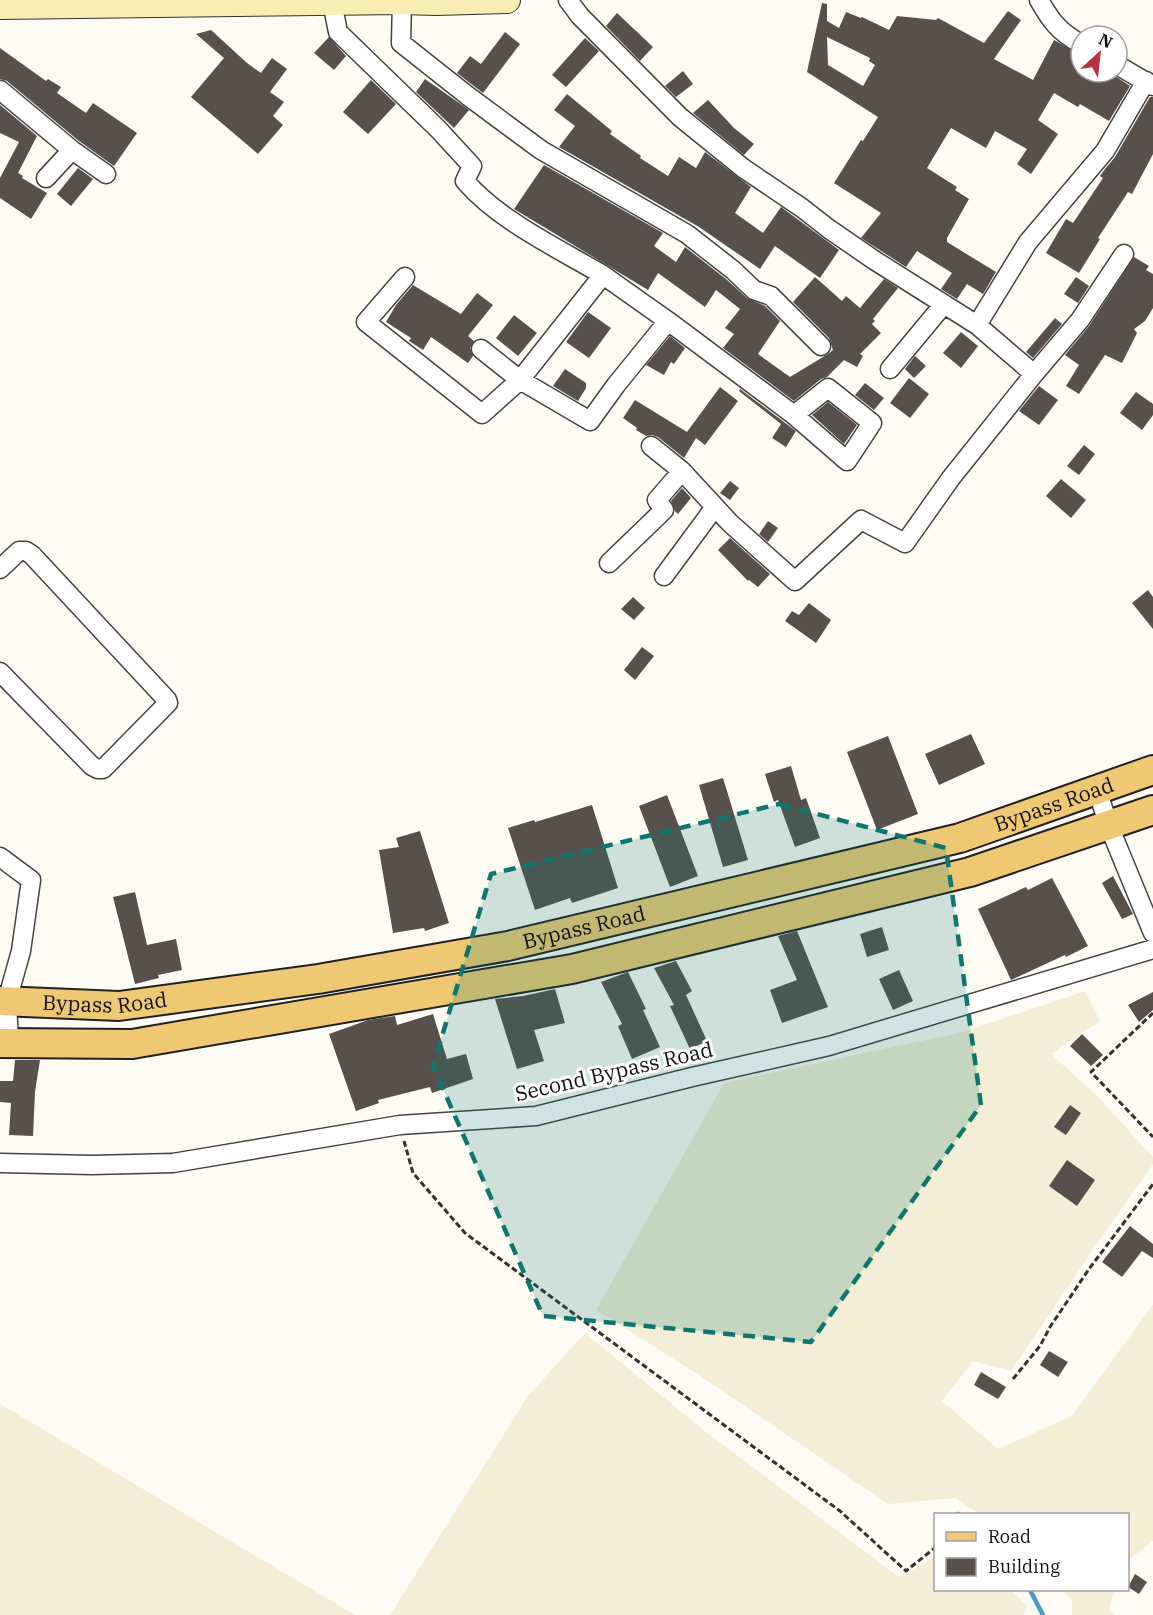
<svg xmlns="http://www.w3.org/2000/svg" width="1153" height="1615" viewBox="0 0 1153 1615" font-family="'IBM Plex Serif',serif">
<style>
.farmland{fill:#f3eed5}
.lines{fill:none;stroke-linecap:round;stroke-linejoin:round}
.stream{stroke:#479cc5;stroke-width:4.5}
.building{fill:#58504d;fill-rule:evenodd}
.minor-casing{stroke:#434343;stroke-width:21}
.secondary-casing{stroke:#323232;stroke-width:28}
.primary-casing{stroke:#212121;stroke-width:32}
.path{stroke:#323232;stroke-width:3;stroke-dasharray:6 3;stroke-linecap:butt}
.minor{stroke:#fff;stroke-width:18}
.secondary{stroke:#f9edb4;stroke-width:26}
.primary{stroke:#efc873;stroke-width:28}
.marked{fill:#0f766e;fill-opacity:0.2;stroke:#0f766e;stroke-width:4.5;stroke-dasharray:12 8;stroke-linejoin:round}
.labels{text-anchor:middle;stroke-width:6;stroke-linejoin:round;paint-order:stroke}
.street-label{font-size:21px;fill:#101010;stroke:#fff}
</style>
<rect width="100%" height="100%" fill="#fefbf4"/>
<!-- farmland -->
<path class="farmland" d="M1085,991L1100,1021L1051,1054L1097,1096L1153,1157V1164L1100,1239L1011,1371L973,1361L942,1401L998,1449L1072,1416L1153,1304V1541L1128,1560V1514H980L955,1498L888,1504L699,1375L596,1310L724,1083L963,1032Z
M585,1333L706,1432L899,1577L935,1557L936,1590H1011L1027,1606L1023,1615H390L528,1396Z
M0,1404L355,1615H0Z
M1062,1590H1114L1109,1609L1114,1615H1072V1600Z"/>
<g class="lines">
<!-- stream -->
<path class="stream" d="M957,1514H958
M1030,1590L1043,1615"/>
</g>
<!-- building -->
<path class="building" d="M822,3L827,4V21L839,28L846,12L861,18L862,17L889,30L897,16L936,20L938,18L984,43L1008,11L1021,20L994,59L1033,80L1054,40L1081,55V72H1109L1130,86L1109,121L1080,104L1078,107L1054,93L1038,120L1058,134L1031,174L1017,164L1027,149L995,131L986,148L951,128L927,168L957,187L955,190L969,199L947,238V242L996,272L983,294L967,284L957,299L941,289L952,273L917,251L906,267L861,238L881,213L834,183L861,140L863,141L878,117L807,72ZM827,37L870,58L869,61L875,65L863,86L828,65Z
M617,13L653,47L640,61L606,26Z
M211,30L247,63L261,73L272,58L287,69L270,92L284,102L273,116L283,125L258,154L191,97L224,58L196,34Z
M505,32L520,44L483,93L457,73L470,56L481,64Z
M329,37L346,56L334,70L314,53Z
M585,38L599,51L566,87L552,75Z
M0,48L46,81L48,79L61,87L57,93L86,113L93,103L137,133L114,166L79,141L7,81L0,79Z
M683,71L693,84L676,97L665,86Z
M425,79L469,110L454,128L416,92Z
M371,80L396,104L368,134L343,112Z
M567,94L612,131L610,134L641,156L640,158L668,176L679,157L696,168L705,152L751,187L735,213L763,233L781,207L839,250L820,278L775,246L760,269L699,227L559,147L575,126L554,110Z
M1150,97H1153V154L1132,194L1128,192L1098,238L1100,239L1079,273L1046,253L1066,219L1073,223L1103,178L1100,176L1105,169L1115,157Z
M708,100L734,128L754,144L744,155L693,113Z
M0,105L37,136L18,173L23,176L22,178L47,193L31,219L0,198V178L19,142L0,133Z
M544,165L663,233L654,246L676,262L685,247L726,279L747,298L765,306L780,321L758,354L790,377L828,354L833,350L829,338L793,302L815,277L842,301L846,296L860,308L884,279L898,288L873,319L875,321L872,324L881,333L860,354L863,356L857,367L844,360L827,377L821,379L794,401L723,348L734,334L725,328L740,309L716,290L705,307L658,273L648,290L514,209Z
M78,168L93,179L71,206L57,194Z
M1134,257L1149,266L1146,270L1153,274V308L1145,321L1134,329L1137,333L1122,363L1105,355L1079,394L1066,386L1079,365L1065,355L1089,326Z
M1076,277L1089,286L1078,303L1064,294Z
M413,285L461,314L477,293L493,305L468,336L474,341L470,348L473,356L468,363L431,337L423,350L409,341L411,338L386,322L396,305Z
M588,312L611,328L589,358L566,342Z
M514,315L537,333L518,356L496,338Z
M1055,318L1062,324L1033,358L1026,352Z
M961,332L978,346L961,368L943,353Z
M670,336L685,348L674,364L671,362L664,375L646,365Z
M915,356L926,366L914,378L905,369Z
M565,369L586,383V388L578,401L553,386Z
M909,378L929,394L910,418L890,403Z
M865,383L884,398L874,410L855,395Z
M1039,386L1058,400L1039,425L1019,411Z
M720,387L738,401L705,445L696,438L684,458L658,437L652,435L646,436L636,430L637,428L623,418L635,400L687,432Z
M740,389L796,431L786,447L772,438L781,424L739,391Z
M1136,392L1153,404V415L1142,430L1120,413Z
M828,402L857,425L844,444L812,415Z
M1084,445L1095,454L1079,475L1067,466Z
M1061,479L1086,500L1071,518L1046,496Z
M730,481L739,488L730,500L720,493Z
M682,488L691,498L678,514L675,511L671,501Z
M768,521L778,528L768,542L759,534Z
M730,538L770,574L758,587L749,580L748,581L718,550Z
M1148,590L1153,597V629L1132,603Z
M633,597L645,608L634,620L621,609Z
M809,603L831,620L816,643L785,621L792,611L799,615Z
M642,647L654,656L635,680L624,670Z
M971,734L985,764L939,785L925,754Z
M888,736L918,814L877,830L847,752Z
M791,766L801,800L806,798L820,838L795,847L778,800L774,802L765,774Z
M723,778L748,860L723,867L699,785Z
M667,795L698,876L670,887L639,806Z
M592,805L618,888L572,903L570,898L535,910L508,828L534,820L535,822Z
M420,831L449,923L425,931L424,928L393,933L379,850L399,847L396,838Z
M1113,876L1133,914L1122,919L1102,883Z
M1052,878L1088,946L1066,957L1065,955L1011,980L978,909L1026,887L1028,890Z
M135,892L147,945L176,939L182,970L158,975L159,978L135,984L113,897Z
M882,927L889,950L867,957L860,934Z
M797,931L828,1007L782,1023L770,990L797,980L778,936Z
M676,961L692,991L686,995L707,1041L690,1049L670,1006L674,1005L654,968Z
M899,970L913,1001L893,1010L879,979Z
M628,972L646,1009L643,1010L660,1047L632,1059L618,1026L622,1024L601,982Z
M555,989L565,1023L534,1030L544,1061L517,1069L495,999L523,996Z
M1153,992V1010L1139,1022L1128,1005Z
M433,1014L447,1059L466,1054L473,1079L432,1093L430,1087L378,1100L379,1103L356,1111L329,1034L368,1020L395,1016L397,1025Z
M1082,1034L1103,1055L1091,1066L1070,1046Z
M15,1060H40L35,1092L33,1136L9,1135L11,1103L0,1102V1081H13Z
M1070,1105L1081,1113L1066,1135L1054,1127Z
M1067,1160L1095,1180L1077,1206L1049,1186Z
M1130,1226L1153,1244V1258L1142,1251L1122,1277L1102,1262Z
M1049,1351L1068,1362L1058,1377L1040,1365Z
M981,1372L1006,1387L998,1399L974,1385Z
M1135,1574L1147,1582L1139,1594L1128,1587Z"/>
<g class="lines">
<defs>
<path id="minor" d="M568,0L580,16L680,117L743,168L802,208L829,229L874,260L977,325L1034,374L1080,320L1124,254
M1039,0C1051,21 1059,32 1081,44
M402,1L401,43L468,96L541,150L687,234L733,270L754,290L771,296L821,346
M332,2L338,32L438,129L472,166L465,181C498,220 559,249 603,275L520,380L590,421L616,385L668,321L794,415L847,461L872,423L828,388L794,415
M1117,65L1153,86
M0,90L72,150L106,174
M46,178L72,150
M603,275L668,321
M405,277L366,322L482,414L520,380L481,349
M977,325L1028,242L1105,151L1146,81
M890,369L944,304
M651,446L682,471
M609,563L664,510L657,500L682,471L730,523L795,581L861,520L905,543L951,478L1034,374
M0,569L19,551H26L32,555L167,700L168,703L103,769H98L92,766L0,672
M664,576L715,507
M1097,790L1109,826L1153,933
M0,857L31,880L21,951L7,1001L9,1043
M0,1163L92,1165L173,1163L400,1125L536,1116L692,1077L829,1046L1153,949"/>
<path id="secondary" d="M0,6L402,1L436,2L507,0"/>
<g id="primary">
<path id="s1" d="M0,1001L119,1006L318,979L508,946L960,838L1153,770"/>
<path d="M0,1043L132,1044L572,969L970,872L1153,810"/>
</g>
</defs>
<!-- minor casing -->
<use href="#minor" class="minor-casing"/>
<!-- secondary casing -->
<use href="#secondary" class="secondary-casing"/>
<!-- primary casing -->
<use href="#primary" class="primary-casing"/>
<!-- path -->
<path class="path" d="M1153,1013L1091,1072L1153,1137
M404,1141L413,1173L465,1233L840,1511L906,1571L936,1547
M1013,1379L1040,1346L1050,1327L1089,1269L1153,1184"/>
<!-- minor -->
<use href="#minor" class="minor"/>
<!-- secondary -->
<use href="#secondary" class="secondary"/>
<!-- primary -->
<use href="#primary" class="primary"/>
</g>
<!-- marked area -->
<path class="marked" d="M779,804L946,848L981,1105L811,1342L543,1316L433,1066L491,874Z"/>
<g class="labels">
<!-- street labels -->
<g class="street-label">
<text dy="7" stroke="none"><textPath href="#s1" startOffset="1077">Bypass Road</textPath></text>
<text dy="7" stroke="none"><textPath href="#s1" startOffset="591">Bypass Road</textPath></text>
<text dy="7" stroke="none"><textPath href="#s1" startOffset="105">Bypass Road</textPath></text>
<text transform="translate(614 1072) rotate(-13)" y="7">Second Bypass Road</text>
</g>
</g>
<!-- legend -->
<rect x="934" y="1513" width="195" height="78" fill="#ffffff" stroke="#9f9f9f" stroke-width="1.5"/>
<rect x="946" y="1532" width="30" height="9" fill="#efc873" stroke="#9f9f9f" stroke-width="1.5"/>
<text x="988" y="1543" font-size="18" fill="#101010">Road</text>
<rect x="946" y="1558" width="30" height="18" fill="#58504d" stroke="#9f9f9f" stroke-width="1.5"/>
<text x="988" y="1573" font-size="18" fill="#101010">Building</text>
<!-- north arrow -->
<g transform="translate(1099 54) rotate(27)"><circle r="28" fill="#ffffff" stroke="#9f9f9f" stroke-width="1.5"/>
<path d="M0-4.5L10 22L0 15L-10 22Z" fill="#b73141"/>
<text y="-9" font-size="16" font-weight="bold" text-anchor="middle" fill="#101010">N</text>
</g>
</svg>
